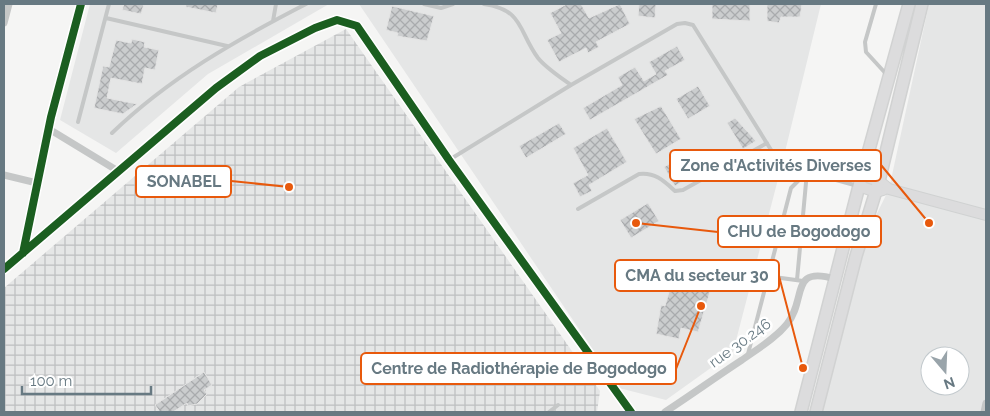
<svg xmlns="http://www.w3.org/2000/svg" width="990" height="416" viewBox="0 0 990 416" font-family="Raleway,sans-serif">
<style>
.built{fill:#e5e6e6;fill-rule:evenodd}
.industrial{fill:url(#industrial-grid)}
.building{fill:url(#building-cross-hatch);stroke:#e4e4e4}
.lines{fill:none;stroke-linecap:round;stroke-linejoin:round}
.secondary-casing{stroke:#d0d2d2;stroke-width:12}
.primary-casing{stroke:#d1d2d2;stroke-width:14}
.lane{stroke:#c5c7c7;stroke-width:4}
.street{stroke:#c5c7c7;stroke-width:7}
.secondary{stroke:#dcdcdd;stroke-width:10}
.primary{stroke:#dcdcdd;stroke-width:11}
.cycleway-casing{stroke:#fff;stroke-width:11}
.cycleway{stroke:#1b5e20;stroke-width:8}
.labels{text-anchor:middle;stroke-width:5;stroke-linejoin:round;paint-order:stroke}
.street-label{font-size:15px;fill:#677982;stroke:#fff}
.leader{fill:none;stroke:#e8590c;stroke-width:2}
.callout-dot{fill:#e8590c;stroke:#fff;stroke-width:2}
.callout{fill:#fff;stroke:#e8590c;stroke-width:2}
.callout-label{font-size:16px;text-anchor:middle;font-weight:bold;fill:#677982}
</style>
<defs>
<pattern id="industrial-grid" width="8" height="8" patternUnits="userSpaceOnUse" patternTransform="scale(1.25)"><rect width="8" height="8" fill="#e5e6e6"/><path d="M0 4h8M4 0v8" fill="none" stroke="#bdbfc0"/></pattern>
<pattern id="building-cross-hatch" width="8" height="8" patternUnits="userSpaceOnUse" patternTransform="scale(1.25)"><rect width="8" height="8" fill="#cbcdce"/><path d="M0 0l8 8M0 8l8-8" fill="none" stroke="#a9abad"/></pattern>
</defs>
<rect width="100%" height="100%" fill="#f5f5f4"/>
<!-- built -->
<path class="built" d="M90,4H329L208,74L116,153L60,120Z
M359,4H821L783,160L733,352L666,400L619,388Z
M929,4H986V412H816L856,256L889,189ZM930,356H960V386H930Z"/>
<!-- industrial -->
<path class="industrial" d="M346,29L600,391L597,412H4V288L239,87Z"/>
<!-- building -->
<path class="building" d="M124,4H144L141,14L122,10Z
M186,4H218L216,13L186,7Z
M567,4H581L589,18L620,4L630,24L596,42L599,47L588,53L586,48L559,62L547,40L561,33L550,13Z
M639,4H656L655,18L638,16Z
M712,4H750V21L712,19Z
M767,4H802L800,17H781L779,23L767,21Z
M392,6L434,16L427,41L397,36L398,33L386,30Z
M132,39L145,42L144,47L159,50L155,70L145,68L142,84L111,78L107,98L137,104L123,114L94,108L103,66L109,67L116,40L131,43Z
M677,46L685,60L665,71L668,75L590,120L583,108L622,85L618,77L635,67L644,81L656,74L649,62Z
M698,86L710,106L688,119L676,99Z
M661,106L681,139L656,154L634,119Z
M735,118L756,141L743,149L727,123Z
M559,123L566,134L526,158L519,146Z
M607,128L627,162L589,185L592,191L580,197L573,183L588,175L573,148Z
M686,154L697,173L675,186L664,167Z
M648,203L659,221L631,238L620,220Z
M677,263L692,266L691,270L715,275L698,332L681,328L679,339L656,334L661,305L665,306Z
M204,372L212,385L204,390L207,394L197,404L188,406L187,403L173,412H160L155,405Z"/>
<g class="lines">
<defs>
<path id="secondary" d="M862,175L879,181L889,189L986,215
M859,186L876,192L883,190"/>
<path id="primary" d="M801,412L859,186L909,4
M816,412L856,256L879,181L922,4"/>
</defs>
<!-- secondary casing -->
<use href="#secondary" class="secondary-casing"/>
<!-- primary casing -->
<use href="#primary" class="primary-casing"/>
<!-- lane -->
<path class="lane" d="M424,4L441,8L453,4
M484,4C524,10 518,31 538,58C546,68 560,77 571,85
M876,4L865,42L866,52L888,76
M106,18L227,46
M273,21L276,4
M78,122L109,4
M112,133C169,78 236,40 306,4
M449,160L571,85L677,24L685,23L693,25L773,153L807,172L858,186
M789,162L803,161L860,174
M578,209L639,174C655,172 664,181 675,191L683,190L767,143
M752,274L803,281
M748,354L791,188L807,172L797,280
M549,412L558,405"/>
<!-- street -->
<path class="street" d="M4,23L9,4
M49,129L118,171
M4,175L37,183
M23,253L51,117L81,4
M4,269L216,88L260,56L315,28L337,20L357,26L449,160L631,412
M665,412C691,395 716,377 742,360C757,349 775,339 787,324C807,300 789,265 835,279
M984,412L986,403"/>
<!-- secondary -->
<use href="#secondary" class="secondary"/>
<!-- primary -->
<use href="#primary" class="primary"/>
<defs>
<path id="cycleway" d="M23,253L51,117L81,4
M4,269L216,88L260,56L315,28L337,20L357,26L449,160L631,412"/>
</defs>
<!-- cycleway casing -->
<use href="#cycleway" class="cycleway-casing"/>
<!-- cycleway -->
<use href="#cycleway" class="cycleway"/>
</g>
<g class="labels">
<!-- street labels -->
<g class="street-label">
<text transform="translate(740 343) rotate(-36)" y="5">rue 30.246</text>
</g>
</g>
<!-- callouts -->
<path class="leader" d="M929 223L881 165M289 187L231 181M636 223L718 232M803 368L779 276M701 306L676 369"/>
<g class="callout-dot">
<circle cx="929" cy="223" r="5"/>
<circle cx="289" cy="187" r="5"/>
<circle cx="636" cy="223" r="5"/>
<circle cx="803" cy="368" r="5"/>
<circle cx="701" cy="306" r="5"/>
</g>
<g class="callout">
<rect x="670" y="150" width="211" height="31" rx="5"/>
<rect x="136" y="166" width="95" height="31" rx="5"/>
<rect x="718" y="216" width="163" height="31" rx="5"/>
<rect x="615" y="260" width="164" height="31" rx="5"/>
<rect x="361" y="353" width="315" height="31" rx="5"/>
</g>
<g class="callout-label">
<text x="776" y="171">Zone d'Activités Diverses</text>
<text x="184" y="187">SONABEL</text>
<text x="799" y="237">CHU de Bogodogo</text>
<text x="697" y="281">CMA du secteur 30</text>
<text x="519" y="374">Centre de Radiothérapie de Bogodogo</text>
</g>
<!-- border -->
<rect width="990" height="416" fill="none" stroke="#677982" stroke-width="10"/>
<!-- north arrow -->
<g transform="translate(945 371) rotate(161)"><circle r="24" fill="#ffffff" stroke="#c2c9cd"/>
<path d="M0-4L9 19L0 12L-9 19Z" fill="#99a4aa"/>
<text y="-8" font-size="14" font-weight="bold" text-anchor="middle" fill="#677982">N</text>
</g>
<!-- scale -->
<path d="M22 386v8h129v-8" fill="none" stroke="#677982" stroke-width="2.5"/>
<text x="30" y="386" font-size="15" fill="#677982" stroke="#ffffff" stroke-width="4" paint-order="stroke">100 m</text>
</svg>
